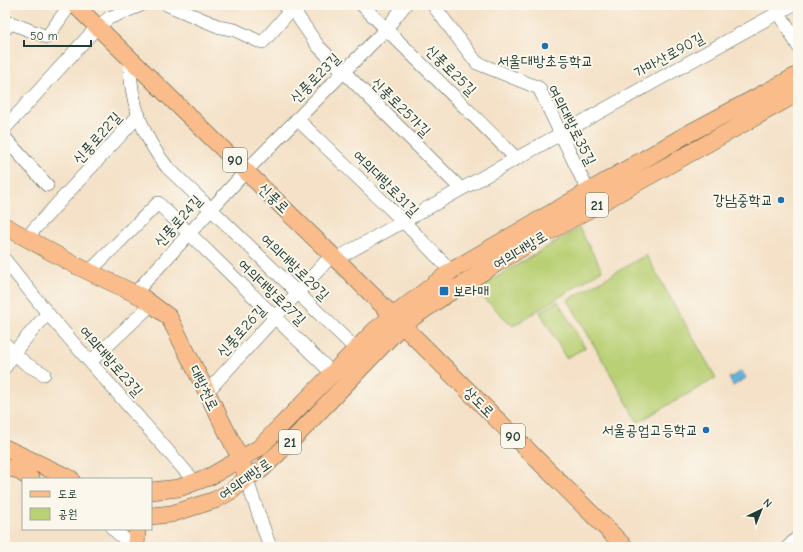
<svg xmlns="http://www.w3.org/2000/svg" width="803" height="552" viewBox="0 0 803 552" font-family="'Comic Neue','Poor Story',sans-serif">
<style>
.green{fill:#b9d074;stroke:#6c8654}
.water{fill:#63b2dd;stroke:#417888}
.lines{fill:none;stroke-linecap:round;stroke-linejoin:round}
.minor-casing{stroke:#3f564a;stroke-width:14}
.major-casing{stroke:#3f564a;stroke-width:18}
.minor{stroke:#fff;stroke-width:13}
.major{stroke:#f9bc8a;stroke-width:17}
.poi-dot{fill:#1f6fb2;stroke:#fbf7ec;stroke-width:1.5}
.labels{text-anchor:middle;stroke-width:4;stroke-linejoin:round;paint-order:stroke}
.shield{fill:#fbf7ec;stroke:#61756b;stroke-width:1}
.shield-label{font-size:14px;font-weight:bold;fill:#1f3d34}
.street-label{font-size:15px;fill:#1f3d34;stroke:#fbf7ec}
.poi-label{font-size:15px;fill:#1f3d34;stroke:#fbf7ec;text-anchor:end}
</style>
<rect width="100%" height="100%" fill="#fbf7ec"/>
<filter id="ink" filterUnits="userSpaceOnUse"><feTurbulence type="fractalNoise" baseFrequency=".025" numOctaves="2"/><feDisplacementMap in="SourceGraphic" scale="8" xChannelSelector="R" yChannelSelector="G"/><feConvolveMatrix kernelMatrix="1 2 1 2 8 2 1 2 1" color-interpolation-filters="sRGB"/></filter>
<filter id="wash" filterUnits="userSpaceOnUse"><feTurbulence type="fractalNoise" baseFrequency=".012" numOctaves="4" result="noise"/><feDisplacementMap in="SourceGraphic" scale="16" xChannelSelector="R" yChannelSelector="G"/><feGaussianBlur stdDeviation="0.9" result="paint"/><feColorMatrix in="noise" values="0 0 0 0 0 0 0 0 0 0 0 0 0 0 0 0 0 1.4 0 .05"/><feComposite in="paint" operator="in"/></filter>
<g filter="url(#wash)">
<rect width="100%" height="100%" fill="#f4e1c7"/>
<!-- green -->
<path class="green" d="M579,228L602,270L513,326L475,290Z
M646,255L716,378L638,422L568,300Z
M558,301L585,348L566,358L540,312Z"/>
<!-- water -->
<path class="water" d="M742,371L746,378L733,386L729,378Z"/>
</g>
<g filter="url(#ink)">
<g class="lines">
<defs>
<path id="minor" d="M168,5L220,27L235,30L258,41L263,42L290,11
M283,5L296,14L318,46L461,189
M362,5L516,158
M433,5L477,63L539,88L588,191
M775,5L798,46
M5,29L11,23L47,37L70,5
M130,58C129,98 142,136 167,167L356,349
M297,119L403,221L451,271
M5,128L97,27L109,18L141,5
M5,138L47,185
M26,238L139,115
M336,259L792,5
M5,260L49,315L195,482
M89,272L158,203L333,374
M135,293L246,171L386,29L405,5
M5,344L26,364L44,374
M91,361L152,304
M5,367L20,345L48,313
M206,393L332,255
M246,478L270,547
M113,529L134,547
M788,547L798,537"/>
<path id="major" d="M75,5L336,259L625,547
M5,226L71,263L142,297L169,317L241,460L244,470
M5,448L71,479
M5,468L16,469L31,479
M151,491L179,488L211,476L259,448L375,330L451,271L684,136L798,75
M151,516L171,514L215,500L233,490L246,478L261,470L299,433L402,325L444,296L536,239L798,93
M136,547L137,529"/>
</defs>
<!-- minor casing -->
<use href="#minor" class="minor-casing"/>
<!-- major casing -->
<use href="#major" class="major-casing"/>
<!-- minor -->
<use href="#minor" class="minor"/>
<!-- major -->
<use href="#major" class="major"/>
</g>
</g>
<!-- markers -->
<g class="poi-dot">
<circle cx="545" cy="46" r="4"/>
<circle cx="781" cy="200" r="4"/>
<rect x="439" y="286" width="10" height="10" rx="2"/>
<circle cx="706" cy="430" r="4"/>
</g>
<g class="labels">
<!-- shield labels -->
<g class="shield">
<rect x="223" y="148" width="24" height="24" rx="3"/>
<rect x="586" y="193" width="22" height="24" rx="3"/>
<rect x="501" y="424" width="24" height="24" rx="3"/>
<rect x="279" y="430" width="22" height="24" rx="3"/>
</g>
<g class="shield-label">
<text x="235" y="165">90</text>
<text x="597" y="210">21</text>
<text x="513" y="441">90</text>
<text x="290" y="447">21</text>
</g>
<!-- street labels -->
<g class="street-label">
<text transform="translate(669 55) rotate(-29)" y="5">가마산로90길</text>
<text transform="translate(451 70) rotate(45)" y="5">신풍로25길</text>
<text transform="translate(315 78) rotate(-45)" y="5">신풍로23길</text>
<text transform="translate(401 107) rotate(45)" y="5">신풍로25가길</text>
<text transform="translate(572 125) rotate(63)" y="5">여의대방로35길</text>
<text transform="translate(97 138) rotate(-48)" y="5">신풍로22길</text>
<text transform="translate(386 183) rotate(45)" y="5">여의대방로31길</text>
<text transform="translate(274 198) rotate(44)" y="5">신풍로</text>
<text transform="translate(178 221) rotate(-48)" y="5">신풍로24길</text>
<text transform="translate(520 250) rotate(-31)" y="5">여의대방로</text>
<text transform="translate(295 267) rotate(44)" y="5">여의대방로29길</text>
<text transform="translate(272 292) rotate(44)" y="5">여의대방로27길</text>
<text transform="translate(241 331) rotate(-48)" y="5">신풍로26길</text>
<text transform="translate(111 361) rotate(49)" y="5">여의대방로23길</text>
<text transform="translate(204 388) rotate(64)" y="5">대방천로</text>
<text transform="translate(479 402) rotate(45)" y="5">상도로</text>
<text transform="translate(245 479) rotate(-35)" y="5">여의대방로</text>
</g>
<!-- poi labels -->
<g class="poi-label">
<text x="545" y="66" text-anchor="middle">서울대방초등학교</text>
<text x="773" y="205">강남중학교</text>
<text x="453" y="296" text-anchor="start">보라매</text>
<text x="698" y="435">서울공업고등학교</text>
</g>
</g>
<!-- margin -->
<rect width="803" height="552" fill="none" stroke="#fbf7ec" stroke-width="20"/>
<!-- legend -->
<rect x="22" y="478" width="130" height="52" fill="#fbf7ec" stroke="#a3ada2"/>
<rect x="30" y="491" width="20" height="6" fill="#f9bc8a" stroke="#a3ada2"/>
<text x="58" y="498" font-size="12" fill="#1f3d34">도로</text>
<rect x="30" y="508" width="20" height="12" fill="#b9d074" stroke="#a3ada2"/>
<text x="58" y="518" font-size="12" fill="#1f3d34">공원</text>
<!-- north arrow -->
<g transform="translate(761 510) rotate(43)" stroke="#fbf7ec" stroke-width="3" paint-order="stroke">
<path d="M0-3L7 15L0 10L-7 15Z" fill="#1f3d34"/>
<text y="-6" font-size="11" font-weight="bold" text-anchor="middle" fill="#1f3d34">N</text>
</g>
<!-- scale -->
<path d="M24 40v6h67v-6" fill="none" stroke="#1f3d34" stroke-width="2"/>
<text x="30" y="40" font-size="12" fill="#1f3d34" stroke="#fbf7ec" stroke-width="3" paint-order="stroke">50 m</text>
</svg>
